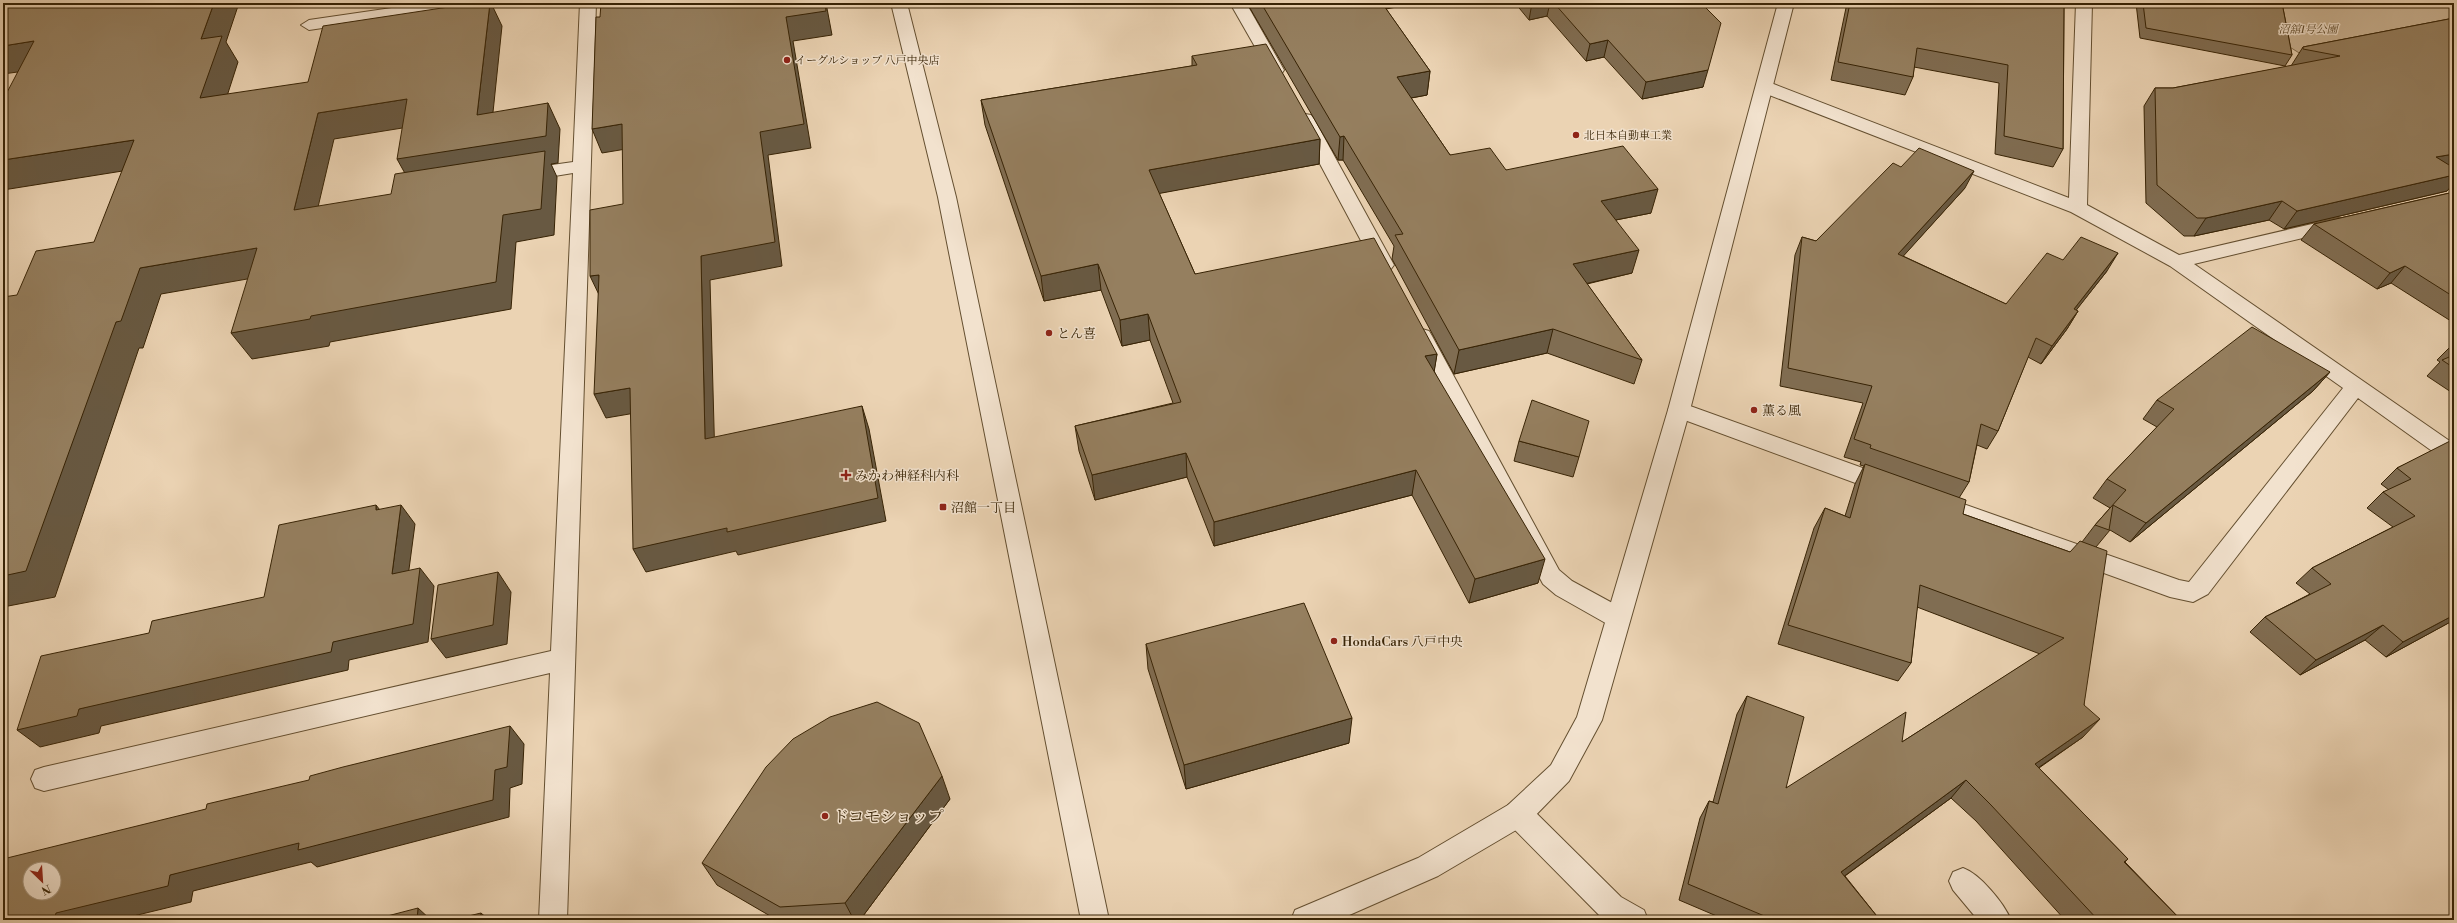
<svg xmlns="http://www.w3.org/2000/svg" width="2457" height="923" viewBox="0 0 2457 923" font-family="'Libre Bodoni','Noto Serif JP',serif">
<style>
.green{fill:#ccb595;stroke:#826c4d}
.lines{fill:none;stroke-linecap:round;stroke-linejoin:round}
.minor-casing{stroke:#644f30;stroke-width:2}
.tertiary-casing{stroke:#644f30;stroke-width:2}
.minor{fill:#f2e2ce;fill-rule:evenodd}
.tertiary{fill:#f2e2ce;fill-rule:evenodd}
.wall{fill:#806d52;stroke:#372305}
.shaded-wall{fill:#685942;stroke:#372305}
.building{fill:#957f5f;stroke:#372305;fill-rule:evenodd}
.poi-dot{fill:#8f2418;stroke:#f2e2ce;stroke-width:1.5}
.labels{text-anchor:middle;stroke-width:3;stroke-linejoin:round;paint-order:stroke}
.far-park-label{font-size:11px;font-style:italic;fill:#5c4829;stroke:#f2e2ce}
.far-poi-label{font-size:11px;fill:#372305;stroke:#f2e2ce;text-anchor:start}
.poi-label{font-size:13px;fill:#372305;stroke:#f2e2ce;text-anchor:start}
.near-poi-label{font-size:16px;fill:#372305;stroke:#f2e2ce;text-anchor:start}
</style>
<rect width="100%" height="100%" fill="#ebd3b3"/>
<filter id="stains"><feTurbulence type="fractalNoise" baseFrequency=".005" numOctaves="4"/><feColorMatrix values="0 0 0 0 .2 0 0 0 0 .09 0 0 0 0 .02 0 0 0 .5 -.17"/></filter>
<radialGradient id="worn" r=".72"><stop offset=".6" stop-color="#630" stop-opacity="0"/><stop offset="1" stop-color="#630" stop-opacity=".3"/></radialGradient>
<!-- green -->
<path class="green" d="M2279,3H2448L2454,7V27L2304,56L2285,44Z"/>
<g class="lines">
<defs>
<path id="minor" d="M426,3H465L457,8L309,30L301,25L309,20Z
M580,3H596L567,920H539L550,673L44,791L35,788L31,779L35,770L44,767L551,651L573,173L524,181L518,179L515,175L518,171L524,169L573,162Z
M1230,3H1246L1284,70L1282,73H1270Z
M2076,3H2092L2087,205L2179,255L2338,218L2345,220L2347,224L2345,228L2194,264L2454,444V463L2446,461L2358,398L2208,594L2193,602L2170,597L1927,509L1924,503L1927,497L1935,494L2179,580L2189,582L2343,388L2170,266L2071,212L1759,91L1757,87L1759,83H1771L2069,198Z
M1305,114L1311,115L1314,119L1394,265L1391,269L1384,271L1377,269L1374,265L1296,119L1299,115Z
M1422,329L1429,331L1432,336L1559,570L1572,581L1627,611L1630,618L1627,625L1618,628L1609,625L1556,595L1543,584L1412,336L1415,331Z
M1679,402L1896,480L1899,486L1896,492L1888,495L1671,415L1668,410L1671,405Z
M1518,801L1528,805L1621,897L1644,910L1648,920H1607L1601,917L1508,823L1504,814L1508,805Z
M1963,868C1980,874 2004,903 2011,920H1978L1953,890L1949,881L1953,872Z"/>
<path id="tertiary" d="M891,3H907L956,197L1109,920H1081L938,197Z
M1778,3H1794L1690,410L1602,720L1569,781L1528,823L1438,876L1338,920H1291L1295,910L1418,858L1508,805L1551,765L1577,717L1668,410Z"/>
</defs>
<!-- minor casing -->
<use href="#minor" class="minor-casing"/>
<!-- tertiary casing -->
<use href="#tertiary" class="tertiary-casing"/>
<!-- minor -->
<use href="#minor" class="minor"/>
<!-- tertiary -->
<use href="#tertiary" class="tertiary"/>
</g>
<!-- wall -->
<path class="wall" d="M1247,3H1418L1386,9L1430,71L1427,95L1411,98L1450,155L1506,170L1651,213L1616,220L1632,273L1587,284L1642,360L1634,384L1547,353L1454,374L1392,259L1394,246L1343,160H1338Z
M1515,3H1701L1703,87L1642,99L1604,57L1586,61L1547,16L1529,20Z
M1847,3H2064L2063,149L2053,167L1995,154L1999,83L1914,67L1913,77L1905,95L1831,80Z
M2136,3H2282L2292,55L2285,66L2140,38Z
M2454,18V183L2447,191L2284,229L2269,220L2194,236H2184L2146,203L2144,106L2155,88H2173L2291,66L2303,47Z
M1192,56L1320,139L1319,164L1159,193L1195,274L1437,354L1434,371L1538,583L1469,603L1412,495L1214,546L1187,477L1095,500L1079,451L1075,426L1173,403L1150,340L1122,346L1101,290L1044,301L985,125L981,100L1192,66Z
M1901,167L1965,188L1903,256L2006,304L2063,260L2107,271L2076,310L2078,311L2067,329L2041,364L2028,357L1998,431L1987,449L1977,445L1969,482L1959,498L1963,514L2070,552L2082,542L2095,525L2110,508L2093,498L2107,479L2157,427L2143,419L2157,400L2330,372L2313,391L2130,542L2110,530L2096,547L2084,705L2083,737L2039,768L2128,859L2125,862L2181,920H2065L1976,821L1951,798L1845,876L1880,920H1726L1679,900L1700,818L1709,801L1713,802L1737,714L1747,696L1786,788L1902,742L2040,654L1917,607L1911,663L1898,681L1778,644L1814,528L1825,508L1845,516L1855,484L1864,466L1860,465L1861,462L1844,457L1863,403L1780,386L1795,255L1802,237L1816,241Z
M2454,192V323L2391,283L2377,289L2301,240L2314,224Z
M2454,343V394L2427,376L2440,362L2437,360Z
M1519,441L1579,457L1573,477L1514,461Z
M2454,441V620L2386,657L2365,640L2300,675L2250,632L2265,617L2310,594L2296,583L2312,568L2393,527L2367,508L2383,492L2389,490L2381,484L2397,468Z
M1146,644L1349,743L1186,789L1148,669Z
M950,799L860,920H777L717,885L702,863Z"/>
<!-- shaded-wall -->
<path class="shaded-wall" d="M214,3H239L226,42L238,62L218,124L200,98L201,39Z
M490,3H491L502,26L490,141L477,115Z
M825,3H826L832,35L793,41L811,148L768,155L782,266L710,280L715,463L705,439L701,256L760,132L786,17Z
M1370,3H1418L1369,11Z
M1532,3H1550L1547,16L1529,20Z
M1608,40L1604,57L1586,61L1590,44Z
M34,41L54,67L3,74V46Z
M1708,70L1703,87L1642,99L1646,82Z
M1430,71L1427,95L1395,101L1397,77Z
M407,99L421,125L334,139L311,237L294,210L318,113Z
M548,103L560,129L558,163L551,164L557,177L554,235L516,242L511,309L330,342L329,346L252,359L231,333L311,316L412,186L397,159Z
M622,124L632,148L602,153L592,129Z
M1344,136L1343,160H1338L1340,137Z
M1320,139L1319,164L1151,195L1149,170Z
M134,140L154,166L3,190V160Z
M2454,154V169L2436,157Z
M1974,171L1965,188L1889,272L1898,254Z
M2454,175V183L2447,191L2284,229L2297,211Z
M1658,189L1651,213L1595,224L1601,201Z
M2282,201L2269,220L2194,236L2206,218Z
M257,248L276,274L161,294L143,348H139L55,597L3,607V576L116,322L140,268Z
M1639,250L1632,273L1567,288L1573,264Z
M2118,253L2107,271L2063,327L2074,309Z
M1098,264L1101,290L1044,301L1041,276Z
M2405,266L2391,283L2377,289L2390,273Z
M599,275L602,301L590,276Z
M2078,311L2067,329L2041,364L2052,346Z
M1148,314L1150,340L1122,346L1120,320Z
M1553,329L1547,353L1454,374L1459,350Z
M1437,354L1433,379L1425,356Z
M2330,372L2313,391L2130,542L2146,523Z
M630,388L641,412L606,418L594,394Z
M862,406L869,429L886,521L738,555L736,551L646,572L633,549Z
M1186,453L1187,477L1095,500L1092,475Z
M1416,470L1412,495L1214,546V522Z
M376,505L391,524L376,510Z
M401,505L415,524L406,592L392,574Z
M1545,559L1538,583L1469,603L1475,579Z
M420,568L434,586L428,642L349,660L348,670L101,726L99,733L40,747L17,730L79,709L333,642Z
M498,572L511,592L507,644L446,658L431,639Z
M2454,615V620L2386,657L2403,642Z
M2383,625L2365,640L2300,675L2316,660Z
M1352,718L1349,743L1186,789L1184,765Z
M2100,719L2083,737L2019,781L2035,764Z
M510,726L524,744L522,784L510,788L509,817L317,867L311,862L193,891L191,902L117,920H39L56,913L170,875L495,770Z
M942,776L950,799L860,920H854L845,903Z
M1966,780L1951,798L1828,888L1841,872Z
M418,908L431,920H417Z
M481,913L489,920H480Z"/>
<!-- building -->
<path class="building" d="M3,3H214L201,39L222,36L200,98L308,82L323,26L475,3H490L477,115L548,103L546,136L397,159L407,99L318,113L294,210L391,194L395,174L545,151L541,209L503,215L496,282L311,316L310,319L231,333L257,248L140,268L121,321L116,322L26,571L3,576V297L17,295L36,251L94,242L134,140L3,160V100L34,41L3,46Z
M601,3H825L826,11L786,17L804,124L760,132L775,242L701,256L705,439L862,406L878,498L727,532V528L633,549L630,388L594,394L599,275L590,276V210L623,204L622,124L592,129L596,17H600Z
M1261,3H1382L1430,71L1397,77L1450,155L1490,148L1506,170L1623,146L1658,189L1601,201L1639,250L1573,264L1642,360L1553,329L1459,350L1395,235L1403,234L1344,136L1340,137Z
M1554,3H1701L1721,23L1708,70L1646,82L1608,40L1590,44Z
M1850,3H2064L2063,149L2004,136L2008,65L1917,48L1913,77L1838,62Z
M2143,3H2282L2292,55L2146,28Z
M2454,18V154L2436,157L2454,168V175L2297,211L2282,201L2206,218H2197L2157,185L2155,88H2173L2340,56L2303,49V47Z
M1266,44L1320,139L1149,170L1195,274L1374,238L1437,354L1425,356L1545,559L1475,579L1416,470L1214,522L1186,453L1092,475L1075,426L1181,402L1148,314L1120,320L1098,264L1041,276L981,100L1197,65L1192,56Z
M1919,148L1974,171L1898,254L2006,304L2047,253L2063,260L2081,237L2118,253L2074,309L2078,311L2052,346L2036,338L1998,431L1981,424L1969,482L1870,448L1871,445L1854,439L1872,386L1788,368L1802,237L1816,241L1893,163L1901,167Z
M2454,192V297L2405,266L2390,273L2314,224Z
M2252,327L2330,372L2146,523L2113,505L2109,530L2095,525L2126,490L2107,479L2174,409L2157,400Z
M2454,355V368L2442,360Z
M1532,400L1589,421L1579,457L1519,441Z
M2452,440L2454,441V615L2403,642L2383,625L2316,660L2265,617L2331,584L2312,568L2415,516L2383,492L2411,479L2397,468Z
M1865,464L1966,500L1963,514L2070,552L2080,541L2107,551L2084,705L2100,719L2035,764L2128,859L2124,862L2181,920H2098L1991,805L1966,780L1841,872L1880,920H1774L1688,884L1709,801L1718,804L1747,696L1804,717L1786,788L1906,712L1902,742L2064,638L1920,585L1911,663L1788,625L1825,508L1850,518Z
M376,505V510L401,505L392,574L420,568L413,624L333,642L331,652L79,709L77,716L17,730L41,656L149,633L152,621L264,597L279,525Z
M498,572L493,625L431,639L438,585Z
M1304,603L1352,718L1184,765L1146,644Z
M877,702L919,723L942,776L845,903L780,907L702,863L766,767L793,739L830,717Z
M510,726L507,767L495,770L493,800L298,850L299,843L170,875L168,886L56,913L55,916L39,920H3V859L206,809L207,804L309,780L310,776L343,767ZM30,869H54V893H30Z
M418,908L417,920H372Z
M481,913L480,920H452Z"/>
<!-- markers -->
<g class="poi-dot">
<circle cx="787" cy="60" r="4"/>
<circle cx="1576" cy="135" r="4"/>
<circle cx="1049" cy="333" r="4"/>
<circle cx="1754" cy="410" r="4"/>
<path d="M844 469h4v4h4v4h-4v4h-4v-4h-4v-4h4z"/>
<rect x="939" y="503" width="8" height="8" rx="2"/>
<circle cx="1334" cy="641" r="4"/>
<circle cx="825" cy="816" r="4"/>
</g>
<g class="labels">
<!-- far-park labels -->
<g class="far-park-label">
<text x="2308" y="33">沼舘1号公園</text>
</g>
<!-- far-poi labels -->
<g class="far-poi-label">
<text x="795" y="64">イーグルショップ 八戸中央店</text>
<text x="1584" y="139">北日本自動車工業</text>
</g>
<!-- poi labels -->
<g class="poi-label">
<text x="1057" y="338">とん喜</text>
<text x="1762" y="415">薫る風</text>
<text x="855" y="480">みかわ神経科内科</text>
<text x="951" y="512">沼館一丁目</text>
<text x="1342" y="646">HondaCars 八戸中央</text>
</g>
<!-- near-poi labels -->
<g class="near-poi-label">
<text x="833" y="822">ドコモショップ</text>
</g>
</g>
<!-- margin -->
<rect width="2457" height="923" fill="none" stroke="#ebd3b3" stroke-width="16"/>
<rect x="4" y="4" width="2449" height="915" fill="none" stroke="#372305" stroke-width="2"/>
<rect x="8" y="8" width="2441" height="907" fill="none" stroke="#372305"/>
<!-- north arrow -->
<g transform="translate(42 881) rotate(155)"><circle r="19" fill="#f2e2ce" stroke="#a7967e"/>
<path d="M0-3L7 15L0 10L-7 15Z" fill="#8f2418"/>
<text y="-6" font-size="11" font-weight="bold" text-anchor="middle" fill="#372305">N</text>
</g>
<rect width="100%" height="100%" filter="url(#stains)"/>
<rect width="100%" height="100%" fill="url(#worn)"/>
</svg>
